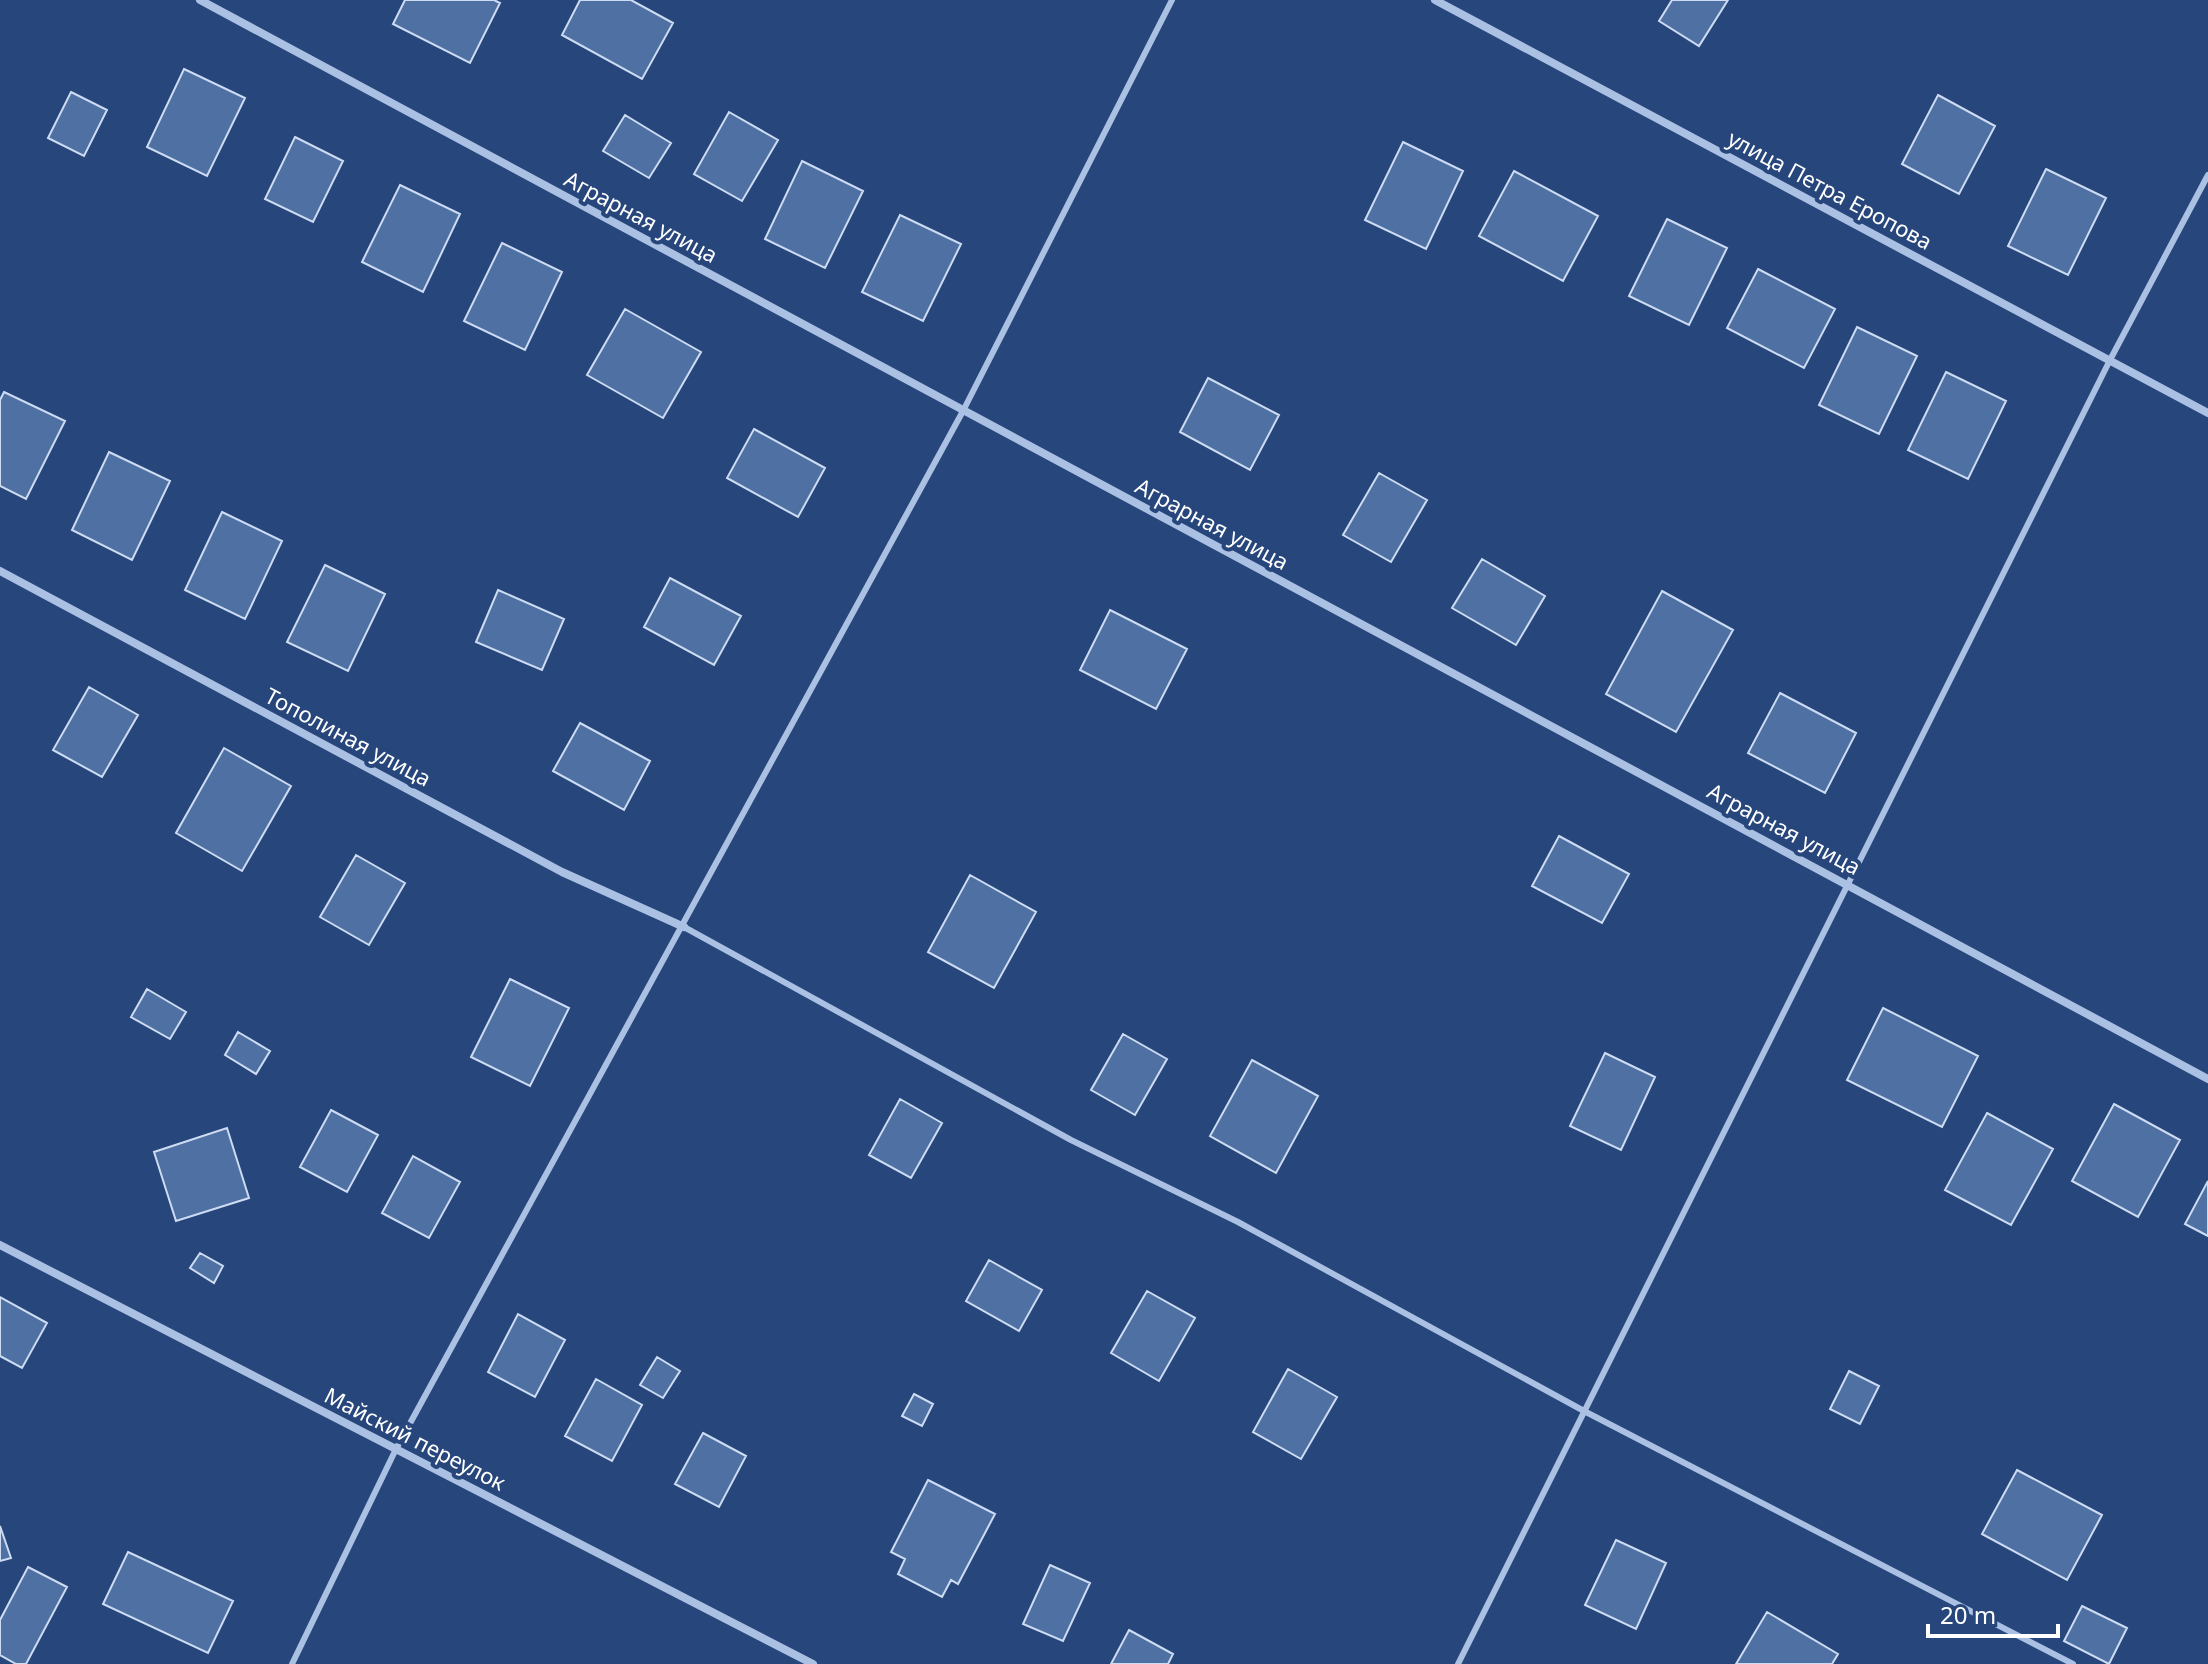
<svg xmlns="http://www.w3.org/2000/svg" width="2208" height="1664" viewBox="0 0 2208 1664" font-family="'Noto Sans',sans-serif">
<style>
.building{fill:#4f70a3;stroke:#cddcf3;stroke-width:2}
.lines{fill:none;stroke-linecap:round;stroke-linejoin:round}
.service{stroke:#abc1e4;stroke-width:6}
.minor{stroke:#abc1e4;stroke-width:8}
.labels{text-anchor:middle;stroke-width:8;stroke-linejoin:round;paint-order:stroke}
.street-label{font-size:22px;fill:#fff;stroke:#27467b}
</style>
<rect width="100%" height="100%" fill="#27467b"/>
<!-- building -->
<path class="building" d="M405,0H494L500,3L470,63L393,24Z
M580,0H631L673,23L642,79L562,35Z
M1672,0H1728L1699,46L1659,21Z
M184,69L245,98L207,176L147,147Z
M71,92L107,110L84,156L48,138Z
M1938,95L1995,126L1959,194L1902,164Z
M729,112L778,140L742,201L694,174Z
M625,115L671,143L649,178L603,151Z
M295,137L343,161L313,222L265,199Z
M1403,142L1463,171L1426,249L1365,220Z
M802,161L863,191L825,268L765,239Z
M2046,169L2106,198L2068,275L2008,246Z
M1514,171L1598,216L1563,281L1479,236Z
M400,185L460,214L423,292L362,262Z
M900,215L961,244L923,321L862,292Z
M1667,219L1727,248L1689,325L1629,296Z
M502,243L562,272L525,350L464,321Z
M1758,269L1835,309L1804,368L1727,328Z
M625,309L701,352L663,418L587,375Z
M1857,327L1917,356L1879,434L1819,405Z
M1946,372L2006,401L1968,479L1908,450Z
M1208,378L1279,415L1250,470L1180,432Z
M4,392L65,421L26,499L0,486V400Z
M754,429L825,468L798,517L727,478Z
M109,452L170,481L132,560L72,530Z
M1379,473L1427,500L1391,562L1343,535Z
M222,512L282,541L245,619L185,590Z
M1482,559L1545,596L1516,645L1452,608Z
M325,565L385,594L348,671L287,642Z
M670,578L741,616L714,665L644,627Z
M498,590L564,619L542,670L476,642Z
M1662,591L1733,630L1676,732L1606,694Z
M1110,610L1187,649L1156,709L1080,670Z
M89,687L138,715L102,777L53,750Z
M1780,693L1856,733L1825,793L1748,753Z
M580,723L650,761L624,810L553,771Z
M224,748L291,786L242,871L176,833Z
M1559,836L1629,874L1602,923L1532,886Z
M356,855L405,883L369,945L320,917Z
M970,875L1036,912L994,988L928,952Z
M510,979L569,1008L530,1086L471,1057Z
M147,989L186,1012L170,1039L131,1017Z
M1883,1008L1978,1056L1942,1127L1847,1080Z
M238,1032L270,1051L256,1074L225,1055Z
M1123,1034L1167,1059L1135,1115L1091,1090Z
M1605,1053L1655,1077L1621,1150L1570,1126Z
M1252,1060L1318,1096L1276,1173L1210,1136Z
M900,1099L942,1123L911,1178L869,1155Z
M2114,1104L2180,1140L2138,1217L2072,1181Z
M331,1110L378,1135L347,1192L300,1167Z
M1987,1113L2053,1149L2011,1225L1945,1190Z
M227,1128L249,1198L176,1221L154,1152Z
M413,1156L460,1182L429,1238L382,1213Z
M2208,1181V1236L2185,1224Z
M200,1253L223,1266L214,1283L190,1268Z
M989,1260L1042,1290L1019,1331L966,1301Z
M1147,1291L1195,1318L1159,1381L1111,1353Z
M0,1297L47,1323L22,1368L0,1356Z
M518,1314L565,1340L535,1397L488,1372Z
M657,1357L680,1371L663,1398L640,1385Z
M1288,1369L1337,1397L1301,1459L1253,1432Z
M1849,1371L1879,1386L1860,1424L1830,1409Z
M596,1379L642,1405L612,1461L565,1436Z
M914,1394L933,1404L922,1426L902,1416Z
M703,1433L746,1456L719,1507L675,1484Z
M2017,1470L2102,1515L2067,1580L1982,1534Z
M928,1480L995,1514L958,1584L951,1580L942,1597L898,1574L905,1559L891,1552Z
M0,1526L11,1558L0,1561Z
M1616,1540L1666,1563L1636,1629L1585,1605Z
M128,1552L233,1601L208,1653L103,1604Z
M1050,1565L1090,1583L1063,1641L1023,1624Z
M28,1567L67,1587L26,1664H16L0,1655V1620Z
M2082,1606L2127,1628L2109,1664L2064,1641Z
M1767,1612L1838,1654L1832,1664H1736Z
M1129,1630L1173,1654L1168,1664H1111Z"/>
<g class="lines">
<!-- service -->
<path class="service" d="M684,927L1071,1140L1238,1222L1584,1411L2073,1664
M292,1664L396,1449L963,411L1172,0
M1458,1664L2110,360L2208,175"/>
<!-- minor -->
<path class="minor" d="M200,0L2208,1079
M1435,0L2208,413
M0,571L562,872L684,927
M0,1245L813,1664"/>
</g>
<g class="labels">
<!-- street labels -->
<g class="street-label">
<text transform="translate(1830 190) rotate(28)" y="8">улица Петра Еропова</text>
<text transform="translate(641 217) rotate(28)" y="8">Аграрная улица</text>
<text transform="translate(1212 524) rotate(28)" y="8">Аграрная улица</text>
<text transform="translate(348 737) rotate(28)" y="8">Тополиная улица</text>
<text transform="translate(1784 829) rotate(28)" y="8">Аграрная улица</text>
<text transform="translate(415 1439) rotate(27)" y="8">Майский переулок</text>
</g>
</g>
<!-- scale -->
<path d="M1928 1624v12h130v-12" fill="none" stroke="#ffffff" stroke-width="4"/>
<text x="1940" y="1624" font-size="24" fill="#ffffff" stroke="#27467b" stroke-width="6" paint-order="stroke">20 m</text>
</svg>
